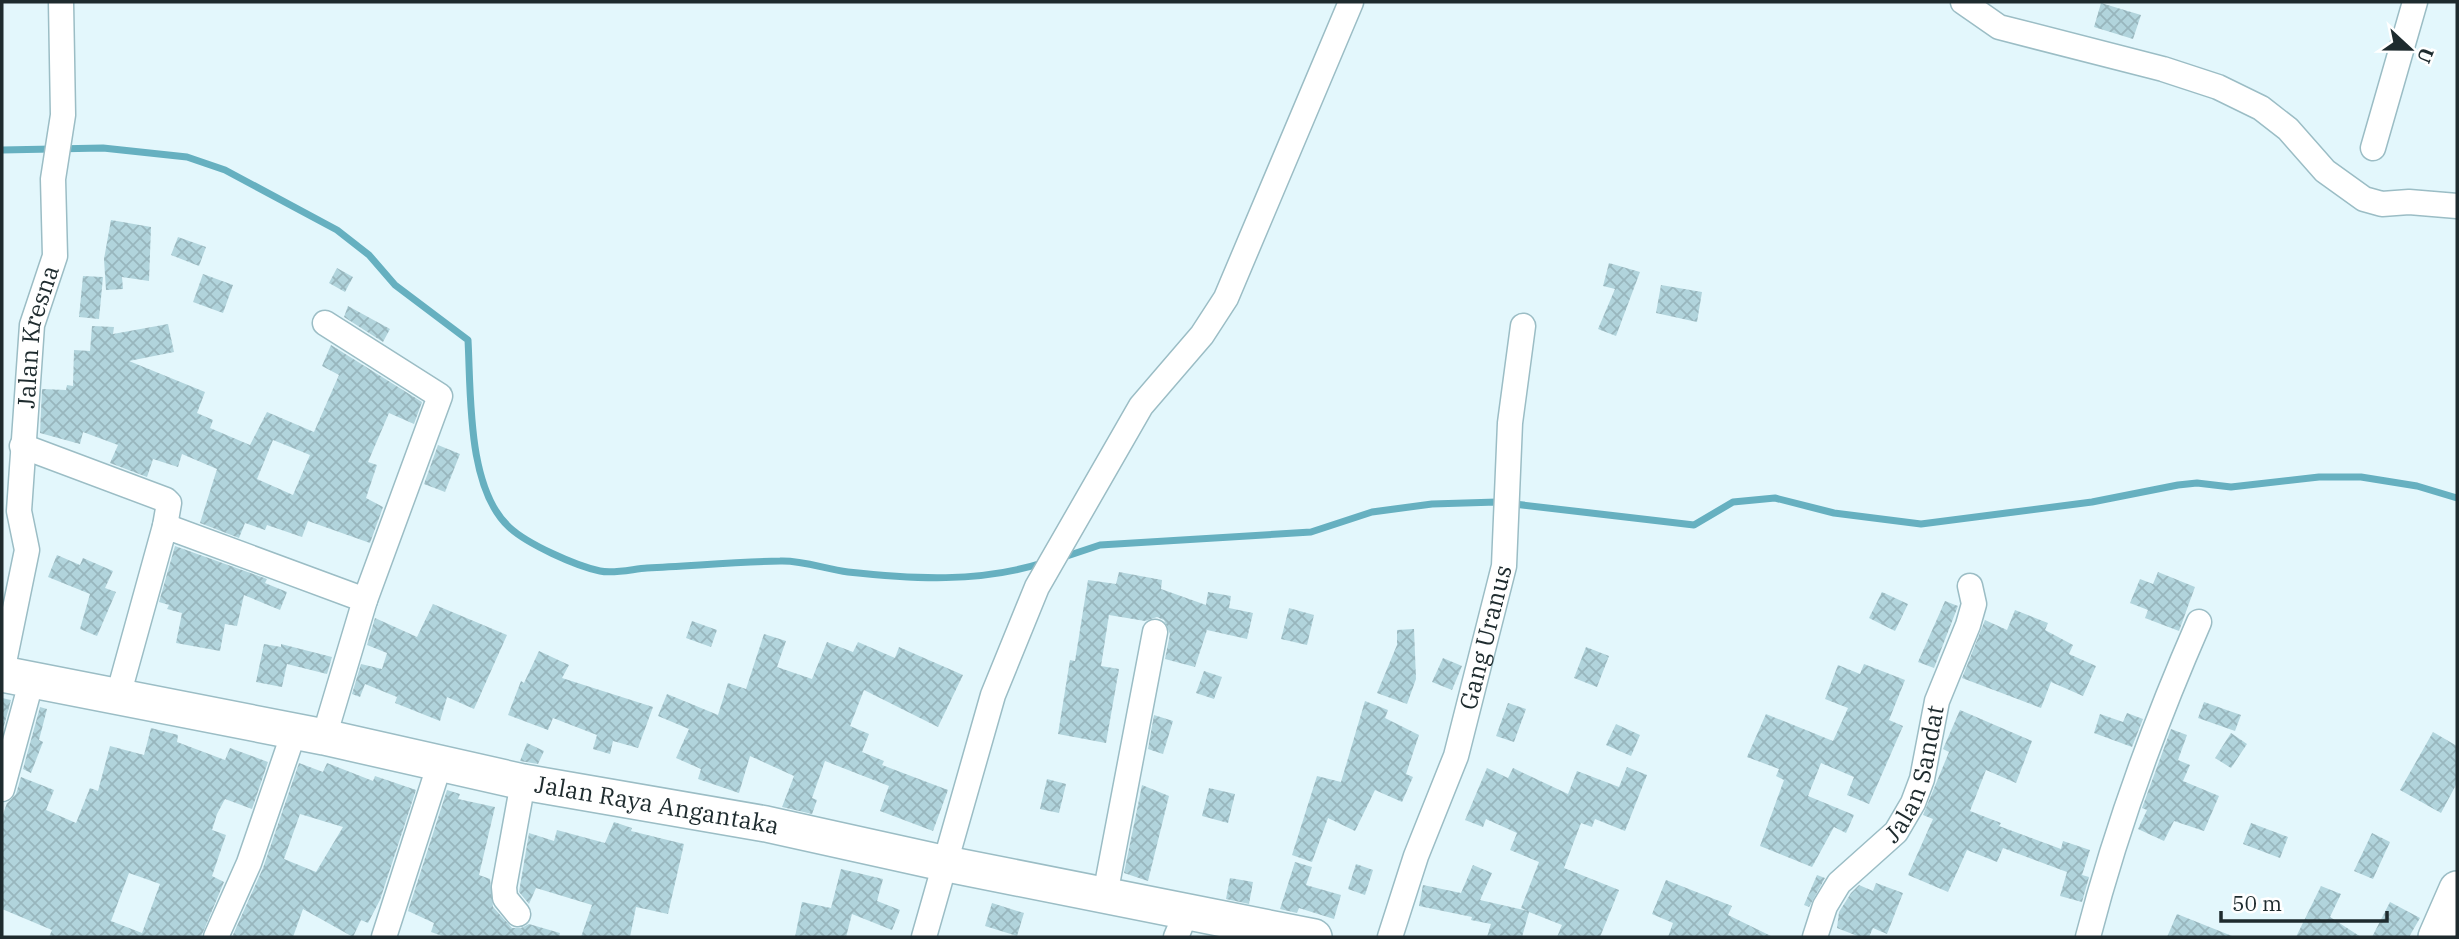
<svg xmlns="http://www.w3.org/2000/svg" width="2459" height="939" viewBox="0 0 2459 939" font-family="'IBM Plex Serif',serif">
<style>
.lines{fill:none;stroke-linecap:round;stroke-linejoin:round}
.stream{stroke:#66b0c0;stroke-width:7}
.building{fill:url(#building-cross-hatch);fill-rule:evenodd}
.minor-casing{stroke:#9bbdc5;stroke-width:27}
.secondary-casing{stroke:#9bbdc5;stroke-width:38}
.minor{stroke:#fff;stroke-width:24}
.secondary{stroke:#fff;stroke-width:35}
.labels{text-anchor:middle;stroke-width:5;stroke-linejoin:round;paint-order:stroke}
.street-label{font-size:24px;fill:#1e2b2e;stroke:#fff}
</style>
<defs>
<pattern id="building-cross-hatch" width="8" height="8" patternUnits="userSpaceOnUse" patternTransform="scale(1.75)"><rect width="8" height="8" fill="#b1d4dc"/><path d="M0 0l8 8M0 8l8-8" fill="none" stroke="#98b6bd"/></pattern>
</defs>
<rect width="100%" height="100%" fill="#e3f7fc"/>
<g class="lines">
<!-- stream -->
<path class="stream" d="M2,150L103,148L187,157L225,170L337,230L369,255L395,285L468,340C471,394 467,488 509,527C527,544 576,566 600,571C614,574 633,569 647,568C691,566 736,562 780,561C802,560 825,569 848,572C912,579 980,583 1042,563
M1064,557L1100,545L1311,532L1372,512L1432,504L1497,502L1694,525L1733,502L1775,498L1834,513L1921,524L2092,502L2178,485L2197,483L2231,487L2319,477H2361L2417,486L2457,498"/>
</g>
<!-- building -->
<path class="building" d="M2101,3L2141,15L2133,39L2094,27Z
M111,220L151,227L149,281L122,277L123,289L106,290L104,259Z
M178,237L206,247L199,266L171,255Z
M1609,263L1640,272L1616,336L1598,329L1615,289L1603,286Z
M337,268L353,277L345,292L329,283Z
M203,274L233,285L223,313L193,302Z
M83,276L103,277L99,319L79,317Z
M1661,285L1702,292L1697,322L1656,313Z
M348,306L390,329L383,342L344,317Z
M168,324L174,352L129,361L205,392L197,413L213,420L210,428L250,445L267,412L314,432L339,375L322,366L331,345L422,402L414,424L389,413L368,462L377,465L366,498L383,507L370,543L308,521L302,537L267,525L265,530L245,523L239,538L200,523L217,469L182,454L178,467L153,459L147,477L110,463L118,445L83,432L80,444L40,433L42,389L66,390L67,385L73,386L74,350L90,351L92,326L114,327L113,334ZM273,440L310,455L293,495L257,479Z
M438,445L460,454L445,492L424,484Z
M175,546L267,579L265,583L287,592L280,610L244,595L237,626L225,624L220,651L176,643L182,613L167,609L169,605L159,602Z
M57,555L80,565L83,558L113,571L105,588L116,592L97,636L80,629L90,594L48,577Z
M1119,572L1162,580L1161,589L1206,605L1208,592L1231,596L1229,608L1253,613L1247,639L1207,630L1195,667L1165,659L1170,634L1164,620L1157,617L1145,621L1109,615L1101,666L1119,669L1106,743L1058,734L1070,660L1075,661L1088,580L1116,584Z
M2158,572L2195,587L2179,631L2145,618L2148,610L2130,603L2140,579L2153,584Z
M1882,592L1908,604L1895,631L1869,618Z
M1945,601L1958,606L1934,668L1918,662Z
M433,604L507,635L474,709L447,697L440,721L395,703L397,697L365,684L360,697L352,694L361,664L382,669L387,653L367,645L375,618L417,637Z
M1289,608L1314,615L1307,645L1281,639Z
M2015,610L2048,623L2045,630L2073,645L2069,654L2096,666L2083,696L2051,682L2041,708L1962,678L1985,620L2007,630Z
M692,621L717,630L711,647L686,638Z
M1414,629L1416,679L1407,704L1377,693L1397,645V630Z
M764,634L786,641L777,667L812,679L827,642L853,652L858,642L895,658L899,647L963,675L938,727L864,690L850,726L869,734L862,752L884,761L882,765L948,790L933,831L880,811L889,786L825,761L812,798L817,800L812,814L782,807L794,776L750,756L739,793L698,779L701,769L676,758L689,729L658,716L667,694L718,715L728,683L746,689Z
M264,644L281,647V644L332,657L327,674L287,664L282,687L256,682Z
M1586,647L1609,656L1597,687L1574,678Z
M539,651L569,665L562,678L653,707L638,748L613,741L610,754L593,749L597,735L553,718L548,730L508,715L521,681L524,683Z
M1443,658L1462,666L1452,690L1432,682Z
M1864,664L1905,680L1889,720L1903,726L1869,804L1847,795L1854,777L1821,763L1808,796L1854,815L1846,833L1834,827L1812,867L1760,846L1784,780L1776,776L1779,769L1747,757L1766,714L1833,741L1848,708L1825,699L1838,665L1860,674Z
M1204,671L1222,677L1214,699L1196,693Z
M2,698L11,700L2,733Z
M1365,701L1388,710L1385,718L1419,735L1406,774L1413,777L1402,802L1375,790L1355,831L1328,818L1312,862L1292,855L1317,776L1341,782Z
M2204,702L2241,715L2235,731L2198,718Z
M1508,703L1526,709L1514,742L1496,736Z
M40,707L47,709L39,740L43,742L31,773L23,769Z
M1960,710L2032,741L2016,783L1986,770L1970,811L2001,823L1999,826L2061,849L2063,841L2090,850L2082,875L2089,877L2082,902L2060,896L2067,872L2003,848L1997,862L1967,850L1948,892L1908,875L1933,819L1923,815L1949,752L1943,749Z
M2127,713L2143,719L2132,747L2094,733L2100,714L2123,722Z
M1154,715L1173,721L1163,754L1148,749Z
M1616,724L1640,735L1631,756L1606,745Z
M151,728L178,735L177,742L225,760L230,748L268,762L252,809L225,799L217,814L212,830L226,835L212,876L224,882L201,937H49L52,930L2,909V817L7,803L16,794L21,777L54,790L46,810L76,823L90,788L98,791L110,746L144,755ZM129,873L160,884L142,933L111,921Z
M2171,729L2187,735L2178,760L2190,765L2183,781L2219,796L2204,831L2174,821L2164,841L2138,829L2147,810L2142,808Z
M2433,732L2457,746V783L2441,813L2400,790Z
M2231,733L2247,744L2231,768L2215,758Z
M527,743L544,751L538,764L520,761Z
M299,763L323,772L327,763L373,781L375,776L416,790L380,900L368,923L361,920L353,937L303,909L293,937H232L263,868ZM300,814L343,827L316,872L284,859Z
M1627,767L1647,775L1625,831L1595,819L1592,827L1581,823L1564,868L1619,890L1600,937H1557L1562,925L1529,912L1522,937H1487L1491,924L1471,920L1472,917L1419,906L1423,885L1461,893L1473,865L1492,873L1480,900L1528,911L1521,908L1539,862L1510,850L1517,833L1486,819L1483,827L1465,820L1487,768L1508,778L1513,768L1568,794L1577,771L1619,787Z
M1047,779L1066,784L1059,813L1040,809Z
M1142,785L1169,796L1148,881L1124,873Z
M1209,788L1235,794L1228,823L1202,816Z
M447,790L460,794L458,799L495,807L479,875L490,879L493,907L512,928H521L529,924L560,933L559,937H445L431,932L434,923L408,911Z
M614,822L632,828L631,831L684,844L668,914L636,907L630,937H581L592,905L536,888L529,904L519,892L529,833L554,841L557,830L605,843Z
M2251,823L2288,837L2280,858L2243,844Z
M2372,833L2390,842L2373,879L2354,871Z
M1295,862L1312,867L1306,885L1341,895L1334,919L1299,908L1297,913L1280,909Z
M1356,864L1373,870L1365,895L1348,889Z
M841,869L883,879L877,901L900,910L892,930L852,914L846,937H795L802,902L831,908Z
M1817,875L1825,878L1809,907L1804,905Z
M1230,878L1253,882L1249,904L1226,899Z
M1666,880L1732,906L1728,915L1773,937H1668L1673,923L1652,914Z
M1876,883L1903,893L1887,934L1873,928L1869,937H1860L1837,928L1839,912L1851,893L1859,885L1873,891Z
M2321,886L2341,894L2330,917L2361,937H2296Z
M2390,902L2420,918L2409,937H2372Z
M992,903L1024,913L1017,936L985,926Z
M2177,914L2232,936V937H2167Z"/>
<g class="lines">
<defs>
<g id="minor">
<path d="M1963,2L1999,27L2163,69L2218,87L2261,108L2288,129L2325,171L2364,199L2382,204L2409,202L2457,206"/>
<path d="M2373,148L2415,2"/>
<path d="M22,446L166,500L169,503L165,526"/>
<path id="s1" d="M2,672L27,550L19,511L32,325L55,256L53,179L63,115L61,2"/>
<path d="M118,696L165,526L365,600"/>
<path d="M324,737L365,600L440,396L325,323"/>
<path d="M2,789L32,679"/>
<path d="M1105,895L1155,632"/>
<path d="M518,914L505,898L504,887L523,782"/>
<path d="M216,937L249,863L294,732"/>
<path d="M384,937L440,763"/>
<path d="M924,937L993,695L1037,587L1141,406L1202,335L1226,298L1351,2"/>
<path d="M1176,937L1186,913"/>
<path id="s2" d="M1390,937L1416,856L1456,756L1504,566L1510,423L1523,326"/>
<path id="s3" d="M1815,937L1825,906L1839,883L1896,832L1913,803L1922,779L1937,701L1968,625L1974,604L1970,586"/>
<path d="M2088,937C2116,828 2154,725 2199,622"/>
</g>
<g id="secondary">
<path id="s4" d="M2,674L324,737L523,782L766,824L947,864L1314,937"/>
<path d="M2436,937L2457,889"/>
</g>
</defs>
<!-- minor casing -->
<use href="#minor" class="minor-casing"/>
<!-- secondary casing -->
<use href="#secondary" class="secondary-casing"/>
<!-- minor -->
<use href="#minor" class="minor"/>
<!-- secondary -->
<use href="#secondary" class="secondary"/>
</g>
<g class="labels">
<!-- street labels -->
<g class="street-label">
<text dy="8" stroke="none"><textPath href="#s1" startOffset="340">Jalan Kresna</textPath></text>
<text dy="8" stroke="none"><textPath href="#s2" startOffset="315">Gang Uranus</textPath></text>
<text dy="8" stroke="none"><textPath href="#s3" startOffset="198">Jalan Sandat</textPath></text>
<text dy="8" stroke="none"><textPath href="#s4" startOffset="668">Jalan Raya Angantaka</textPath></text>
</g>
</g>
<!-- border -->
<rect width="2459" height="939" fill="none" stroke="#1e2b2e" stroke-width="7"/>
<!-- north arrow -->
<g transform="translate(2410 49) rotate(112)" stroke="#ffffff" stroke-width="5" paint-order="stroke">
<path d="M0-5L12 26L0 18L-12 26Z" fill="#1e2b2e"/>
<text y="-10" font-size="19" font-weight="bold" text-anchor="middle" fill="#1e2b2e">U</text>
</g>
<!-- scale -->
<path d="M2221 911v10h166v-10" fill="none" stroke="#1e2b2e" stroke-width="3.5"/>
<text x="2232" y="911" font-size="21" fill="#1e2b2e" stroke="#ffffff" stroke-width="5" paint-order="stroke">50 m</text>
</svg>
